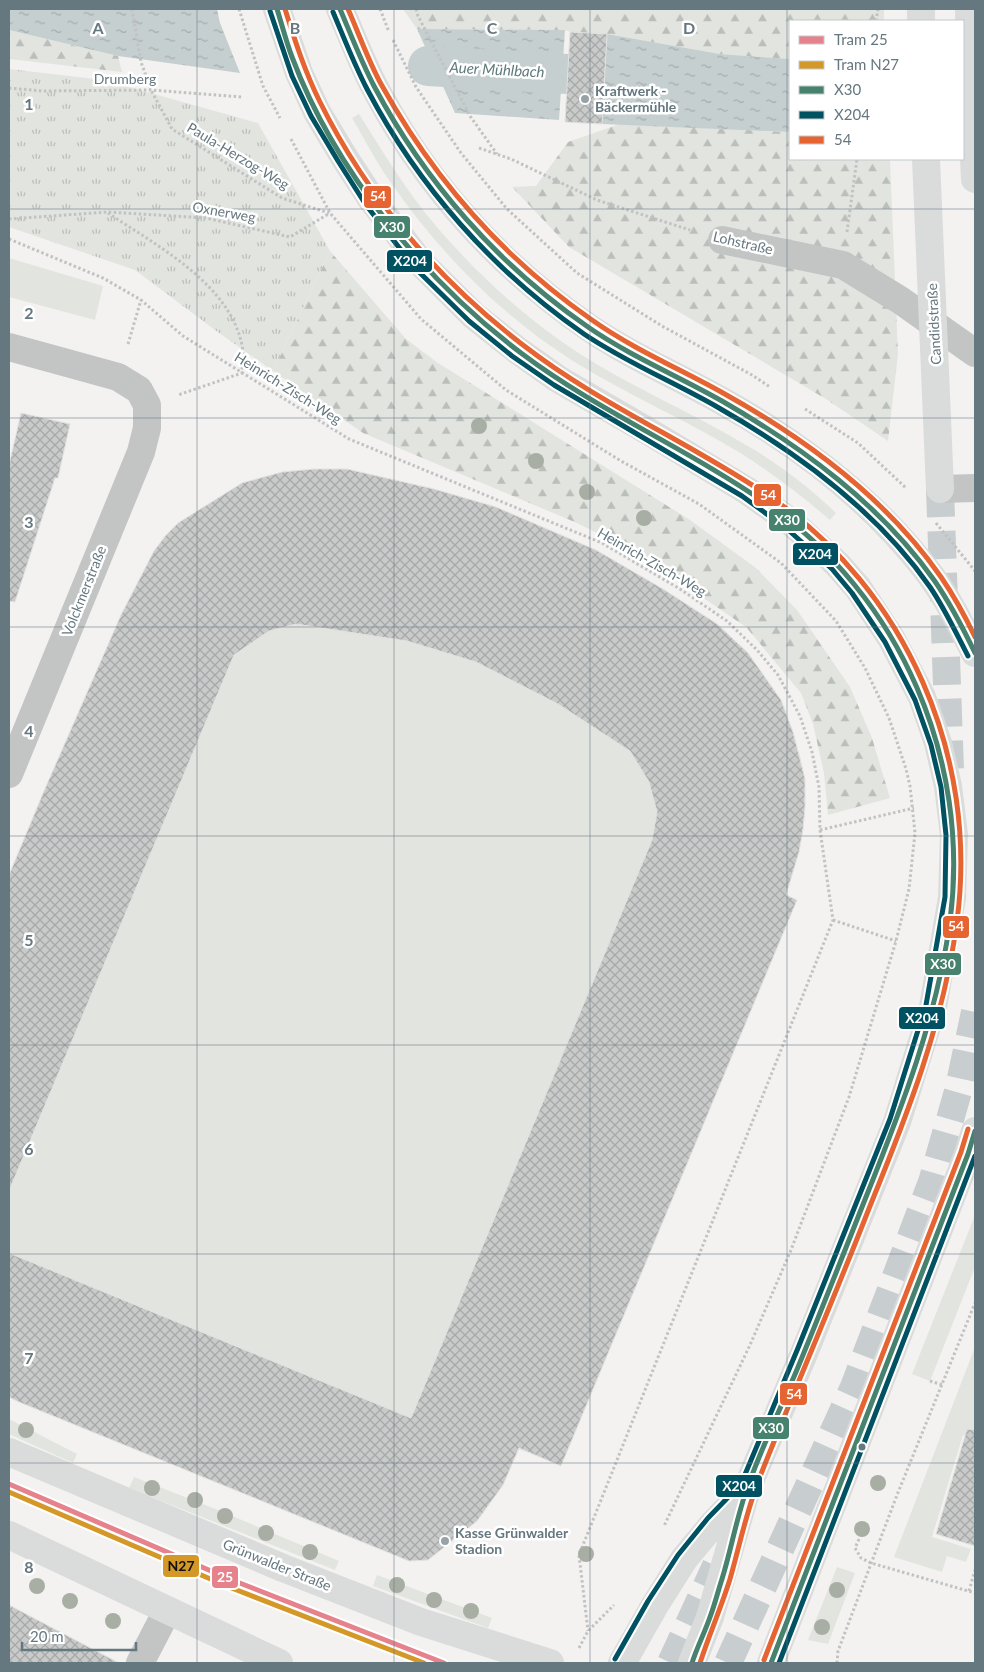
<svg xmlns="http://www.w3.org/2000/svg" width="984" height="1672" viewBox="0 0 984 1672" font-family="Lato,sans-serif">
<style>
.green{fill:#e2e4df}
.forest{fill:url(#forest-firs)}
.park{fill:url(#park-tufts)}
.water{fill:url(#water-ripples)}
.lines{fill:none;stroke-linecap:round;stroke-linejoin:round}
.canal{stroke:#c5cfd0;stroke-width:40}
.building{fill:url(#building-cross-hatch);stroke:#e2e2e1}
.highway-tunnel{stroke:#c8cdcf;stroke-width:28;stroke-dasharray:28 14;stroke-linecap:butt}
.path{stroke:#c1c2c3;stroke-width:3;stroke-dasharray:2.5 2.5;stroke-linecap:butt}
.minor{stroke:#c3c5c5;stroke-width:28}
.major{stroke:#dadbdb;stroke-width:28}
.highway{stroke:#dadbdb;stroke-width:28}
.bus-1-casing{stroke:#fff;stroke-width:9}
.bus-2-casing{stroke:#fff;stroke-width:9}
.bus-3-casing{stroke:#fff;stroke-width:9}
.bus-1{stroke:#46826e;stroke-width:5}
.bus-2{stroke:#005262;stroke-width:5}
.bus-3{stroke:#e66432;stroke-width:5}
.tram-1-casing{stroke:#fff;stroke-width:9}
.tram-2-casing{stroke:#fff;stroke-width:9}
.tram-1{stroke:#e6828c;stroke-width:5}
.tram-2{stroke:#d49829;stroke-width:5}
.tree{fill:#a8aea3}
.grid{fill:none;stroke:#65777f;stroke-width:1;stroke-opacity:0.55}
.poi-dot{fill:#97a2a7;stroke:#fff;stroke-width:2}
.bus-dot{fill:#65777f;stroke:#fff;stroke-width:2}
.labels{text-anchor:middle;stroke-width:5;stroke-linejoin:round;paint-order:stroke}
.street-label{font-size:14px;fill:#65777f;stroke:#fff}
.poi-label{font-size:14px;font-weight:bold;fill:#65777f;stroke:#fff;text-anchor:start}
.water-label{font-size:15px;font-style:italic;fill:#60797c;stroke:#fff}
.grid-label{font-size:16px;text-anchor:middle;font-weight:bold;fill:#65777f;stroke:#fff;stroke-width:5;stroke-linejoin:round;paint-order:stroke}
.line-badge{stroke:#fff;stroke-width:2}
.badge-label{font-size:14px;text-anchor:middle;font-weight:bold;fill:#fff}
.pale-badge-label{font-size:14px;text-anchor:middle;font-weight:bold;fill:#111}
</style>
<defs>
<pattern id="forest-firs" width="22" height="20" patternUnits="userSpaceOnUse" patternTransform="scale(1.25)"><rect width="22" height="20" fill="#e2e4df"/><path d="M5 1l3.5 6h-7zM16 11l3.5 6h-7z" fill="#bbbeba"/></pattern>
<pattern id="park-tufts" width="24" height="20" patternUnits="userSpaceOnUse" patternTransform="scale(1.25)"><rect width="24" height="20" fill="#e2e4df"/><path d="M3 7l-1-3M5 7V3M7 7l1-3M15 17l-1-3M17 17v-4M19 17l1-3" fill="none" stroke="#bbbeba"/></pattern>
<pattern id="water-ripples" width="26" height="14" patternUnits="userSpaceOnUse" patternTransform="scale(1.25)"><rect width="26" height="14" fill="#c5cfd0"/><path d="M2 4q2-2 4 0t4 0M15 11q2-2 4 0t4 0" fill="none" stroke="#a4adae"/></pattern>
<pattern id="building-cross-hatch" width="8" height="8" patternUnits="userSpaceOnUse" patternTransform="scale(1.25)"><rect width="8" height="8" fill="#c9caca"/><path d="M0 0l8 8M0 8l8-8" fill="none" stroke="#a7a9a9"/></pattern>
</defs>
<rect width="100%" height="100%" fill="#f3f2f1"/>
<!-- green -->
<path class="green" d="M359,114C383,152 407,192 436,226C477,274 524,317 577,352C631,387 691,412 746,445C779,464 809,487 836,513L830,520C802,496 773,474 742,454C688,421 628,395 573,361C500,315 438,251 389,180C375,160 364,138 352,118Z
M9,258L103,286L95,320L9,297Z
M314,469H347L663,589L718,624L748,653L781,700L800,755L805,779V807L803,829L786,895L797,900L561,1466L519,1449L503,1485L477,1521L428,1560L409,1561L19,1402L9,1397V875L121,615L154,551L166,535L178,523L242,483L282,472Z
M975,1215V1267L930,1381L912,1374Z
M975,1347V1438L963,1435L932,1537L971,1549L966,1562L947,1556L942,1572L894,1557Z
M9,1419L77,1454L73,1463L9,1434Z
M134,1477L218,1510L339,1561L335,1570L129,1488Z
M837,1567L855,1573L828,1644L808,1640Z
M377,1575L492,1618L488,1628L373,1586Z"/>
<!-- forest -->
<path class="forest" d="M403,9H884V21H790V59L720,54L607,34L570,32L565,30L417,29Z
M9,30L118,56L122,72L9,59Z
M620,124L790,132V159H890L898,354L888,441L826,399L569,247L512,187L536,186L568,142Z
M330,251L406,339L438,363L690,520L756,568L797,610L850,687L872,738L890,798L828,815L824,773L813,724L801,693L746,627L639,554L577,523L363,433L273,371Z"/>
<!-- park -->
<path class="park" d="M9,69L104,80L258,123L330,251L273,371L215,330L135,270L9,227Z"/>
<!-- water -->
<path class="water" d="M9,9H217L220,23L240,73L118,56L9,30Z
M417,29L565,30L559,120L455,113Z
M607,34L720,54L790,59V132L602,124Z"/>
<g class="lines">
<!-- canal -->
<path class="canal" d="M428,66L567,74"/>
</g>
<!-- building -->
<path class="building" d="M570,32L607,34L602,124L565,122Z
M21,413L70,424L58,478H55L15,602L9,601V465Z
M314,469H347L434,489L496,507L596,550L663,589L717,624L748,653L781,700L793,732L805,779V807L803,829L799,852L786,895L797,900L561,1466L519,1448L503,1485L477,1521L428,1560L409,1561L19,1402L9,1397V1253L411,1418L652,840L657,812L649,782L630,751L558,704L476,662L407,641L296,624L269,631L234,655L9,1191V875L44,791L121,615L154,551L166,535L178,523L242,483L282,472Z
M967,1429L975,1430V1546L936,1534Z
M9,1605L119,1663H9Z"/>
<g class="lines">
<!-- highway-tunnel -->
<path class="highway-tunnel" d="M940,489L950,770
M671,1663L716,1566
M728,1663L854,1387L932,1182L959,1088L975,1012"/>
<!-- path -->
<path class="path" d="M132,9L141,62L151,90L172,129L282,198L329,213
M239,9L263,86L280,118
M380,9L389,32
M416,9L418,16L470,116L497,154
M876,21L878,9
M393,40L416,87L461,153L507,209L577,273L662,326L752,375L770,387
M9,88L42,91L151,90L242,97
M291,139L330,213L421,319L506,390L621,461L699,504L781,563L836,621L865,668L889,718L906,769L910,786L915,833L909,889L896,941L849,1097L791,1250L750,1345L664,1526
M479,148L511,159L597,200L690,230
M108,213C157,246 229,283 242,345C244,354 242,364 242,373L178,395
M9,219L108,212L206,218L290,237L330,213
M847,232L857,159
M9,239L103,278L141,300L183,336L349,439L602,543L680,589L727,621L757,650L778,675L800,716L812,752L819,787L820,830L833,920L579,1555L588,1631
M128,344L141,300
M805,409L858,443L906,488
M936,523L975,571
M820,830L914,808
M833,920L896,941
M930,1381L943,1385
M859,1539L855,1548L861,1558L871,1563L975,1593
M969,1591L975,1570
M579,1648L588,1631L614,1605
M837,1663L838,1651L897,1495L975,1303"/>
<!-- minor -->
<path class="minor" d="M722,240L843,265L900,300L975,353
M9,347L118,377L139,390L147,405V428L141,452L9,774
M940,489L975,488
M140,1663L167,1611"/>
<!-- major -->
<path class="major" d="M277,9L299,73L317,112L344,157L372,200L421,263L474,316L517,350L558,379L646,430L746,490L791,522L837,564L858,588L891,638L922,697L938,743L948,786L954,835L952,898L933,1007L897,1122L805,1351L747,1488L714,1523L684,1559L655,1605L622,1663
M340,9C351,34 361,61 374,86C425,183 497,264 588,327C630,356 678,376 722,401C801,445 873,500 928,572C947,597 961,625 975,653
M9,1452L283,1568L421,1622L550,1663
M9,1535L279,1663
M692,1663L710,1617L746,1492
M771,1663L968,1154L975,1131"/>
<!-- highway -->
<path class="highway" d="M921,9V21
M969,9L970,72L975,179
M926,159L940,489"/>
<defs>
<path id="bus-1" d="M277,9C282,25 286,41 292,57C335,171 424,280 521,353C598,411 688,449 767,504C901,596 971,761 950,921C937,1017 902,1107 866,1197C843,1255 820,1314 796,1372C780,1409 763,1445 749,1483C737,1514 732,1547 722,1579C718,1591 715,1604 710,1617C705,1632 697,1647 692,1663
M340,9C351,35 361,61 374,86C425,182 498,265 588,327C630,356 678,376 722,401C802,447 880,504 934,580C950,603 963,628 975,653
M771,1663L968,1154L975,1131"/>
<path id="bus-2" d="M270,11L292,76L311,116L338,161L366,205L415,268L469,321L512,356L554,385L742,496L786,528L832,569L852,593L885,642L915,700L931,745L941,787L946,835L945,897L926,1005L890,1119L798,1348L741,1484L708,1518L678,1555L648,1601L615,1659
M333,12C344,38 354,64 367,89C418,186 493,271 584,334C627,363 674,382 719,408C798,453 877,511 930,587C945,609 956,633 968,656
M779,1663L975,1156"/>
<path id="bus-3" d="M285,9C295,41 305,72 320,102C367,197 439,281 523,345C599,404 689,442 769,496C906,589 979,757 957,921C944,1021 908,1113 870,1206C835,1296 797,1384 761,1474C747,1508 740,1544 730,1579C721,1608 709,1635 700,1663
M348,9C359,34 368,60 381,84C433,178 504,259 592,320C633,349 680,369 723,393C806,439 887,499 941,577C954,596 965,616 975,637
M764,1660L961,1152L968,1129"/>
</defs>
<!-- bus-1 casing -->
<use href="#bus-1" class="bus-1-casing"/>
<!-- bus-2 casing -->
<use href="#bus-2" class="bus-2-casing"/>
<!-- bus-3 casing -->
<use href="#bus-3" class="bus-3-casing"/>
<!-- bus-1 -->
<use href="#bus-1" class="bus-1"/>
<!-- bus-2 -->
<use href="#bus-2" class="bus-2"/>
<!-- bus-3 -->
<use href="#bus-3" class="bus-3"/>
<defs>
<path id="tram-1" d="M9,1484L232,1580L444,1663"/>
<path id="tram-2" d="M9,1492L229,1587L424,1663"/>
</defs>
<!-- tram-1 casing -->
<use href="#tram-1" class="tram-1-casing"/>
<!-- tram-2 casing -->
<use href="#tram-2" class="tram-2-casing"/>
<!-- tram-1 -->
<use href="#tram-1" class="tram-1"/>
<!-- tram-2 -->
<use href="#tram-2" class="tram-2"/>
</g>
<!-- trees -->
<g class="tree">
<circle cx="479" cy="426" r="8"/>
<circle cx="536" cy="461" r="8"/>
<circle cx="587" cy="492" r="8"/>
<circle cx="644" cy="518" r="8"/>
<circle cx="26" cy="1430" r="8"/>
<circle cx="878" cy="1483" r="8"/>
<circle cx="152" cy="1488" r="8"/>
<circle cx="195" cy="1500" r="8"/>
<circle cx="225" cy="1516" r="8"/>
<circle cx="862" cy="1529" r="8"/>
<circle cx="266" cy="1533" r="8"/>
<circle cx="310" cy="1552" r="8"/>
<circle cx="586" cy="1554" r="8"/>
<circle cx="397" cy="1585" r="8"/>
<circle cx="37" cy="1586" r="8"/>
<circle cx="837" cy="1590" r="8"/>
<circle cx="434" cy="1600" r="8"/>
<circle cx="70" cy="1601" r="8"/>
<circle cx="471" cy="1611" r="8"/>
<circle cx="113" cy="1621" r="8"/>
<circle cx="822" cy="1627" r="8"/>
</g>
<!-- grid -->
<path class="grid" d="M197,9V1663M394,9V1663M590,9V1663M787,9V1663M9,209H975M9,418H975M9,627H975M9,836H975M9,1045H975M9,1254H975M9,1463H975"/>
<!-- markers -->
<g class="poi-dot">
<circle cx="585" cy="99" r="5"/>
<circle cx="445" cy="1541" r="5"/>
</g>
<circle class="bus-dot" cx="862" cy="1447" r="4.5"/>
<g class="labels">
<!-- street labels -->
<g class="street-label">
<text x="125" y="84">Drumberg</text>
<text transform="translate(238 156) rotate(31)" y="5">Paula-Herzog-Weg</text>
<text transform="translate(224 212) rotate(10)" y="5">Oxnerweg</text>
<text transform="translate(743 243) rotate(13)" y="5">Lohstraße</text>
<text transform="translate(934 324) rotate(-93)" y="5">Candidstraße</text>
<text transform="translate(288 388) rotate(32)" y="5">Heinrich-Zisch-Weg</text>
<text transform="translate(652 562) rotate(30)" y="5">Heinrich-Zisch-Weg</text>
<text transform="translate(84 591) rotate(-68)" y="5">Volckmerstraße</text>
<text transform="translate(277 1565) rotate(22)" y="5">Grünwalder Straße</text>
</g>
<!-- poi labels -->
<g class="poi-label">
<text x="595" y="96">Kraftwerk -<tspan x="595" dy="16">Bäckermühle</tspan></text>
<text x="455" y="1538">Kasse Grünwalder<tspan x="455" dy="16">Stadion</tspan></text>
</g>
<!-- water labels -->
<g class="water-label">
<text transform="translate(497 70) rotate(3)" y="5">Auer Mühlbach</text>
</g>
</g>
<g class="grid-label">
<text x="98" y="34">A</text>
<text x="295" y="34">B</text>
<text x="492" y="34">C</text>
<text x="689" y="34">D</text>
<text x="29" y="110">1</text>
<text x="29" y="319">2</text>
<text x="29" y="528">3</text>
<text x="29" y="737">4</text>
<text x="29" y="946">5</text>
<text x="29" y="1155">6</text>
<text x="29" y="1364">7</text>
<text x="29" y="1573">8</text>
</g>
<g class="line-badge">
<rect x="363" y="185" width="29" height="24" rx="5" fill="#e66432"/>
<rect x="373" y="215" width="38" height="24" rx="5" fill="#46826e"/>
<rect x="386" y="249" width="47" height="24" rx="5" fill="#005262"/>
<rect x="753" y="483" width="29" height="24" rx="5" fill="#e66432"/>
<rect x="768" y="508" width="38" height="24" rx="5" fill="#46826e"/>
<rect x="792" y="542" width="47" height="24" rx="5" fill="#005262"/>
<rect x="942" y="915" width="28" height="24" rx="5" fill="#e66432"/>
<rect x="924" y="952" width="38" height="24" rx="5" fill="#46826e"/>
<rect x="898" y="1006" width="48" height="24" rx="5" fill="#005262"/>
<rect x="779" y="1382" width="29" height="24" rx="5" fill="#e66432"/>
<rect x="752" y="1416" width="38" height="24" rx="5" fill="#46826e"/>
<rect x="715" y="1474" width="48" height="24" rx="5" fill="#005262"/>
<rect x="162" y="1554" width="38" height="24" rx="5" fill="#d49829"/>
<rect x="211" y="1565" width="28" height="24" rx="5" fill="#e6828c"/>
</g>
<g class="badge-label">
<text x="378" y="201">54</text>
<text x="392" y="232">X30</text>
<text x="410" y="266">X204</text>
<text x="768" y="500">54</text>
<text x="787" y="525">X30</text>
<text x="815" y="559">X204</text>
<text x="956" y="931">54</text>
<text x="943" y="969">X30</text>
<text x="922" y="1023">X204</text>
<text x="794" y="1399">54</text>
<text x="771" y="1433">X30</text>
<text x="739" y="1491">X204</text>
<text x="225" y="1582">25</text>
</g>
<g class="pale-badge-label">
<text x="181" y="1571">N27</text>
</g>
<!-- border -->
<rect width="984" height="1672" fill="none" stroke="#65777f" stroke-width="20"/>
<!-- legend -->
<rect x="789" y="20" width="175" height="140" fill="#ffffff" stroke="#c1c9cc"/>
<rect x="799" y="36" width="25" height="8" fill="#e6828c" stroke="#c1c9cc"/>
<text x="834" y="45" font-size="15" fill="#65777f">Tram 25</text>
<rect x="799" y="61" width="25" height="8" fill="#d49829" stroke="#c1c9cc"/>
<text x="834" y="70" font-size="15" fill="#65777f">Tram N27</text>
<rect x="799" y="86" width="25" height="8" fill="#46826e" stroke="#c1c9cc"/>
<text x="834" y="95" font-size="15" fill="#65777f">X30</text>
<rect x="799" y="111" width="25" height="8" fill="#005262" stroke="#c1c9cc"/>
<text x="834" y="120" font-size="15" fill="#65777f">X204</text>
<rect x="799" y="136" width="25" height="8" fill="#e66432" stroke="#c1c9cc"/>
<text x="834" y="145" font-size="15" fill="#65777f">54</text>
<!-- scale -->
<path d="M22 1642v8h114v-8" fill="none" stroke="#65777f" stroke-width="2.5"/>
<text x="30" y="1642" font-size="15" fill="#65777f" stroke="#ffffff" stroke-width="4" paint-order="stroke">20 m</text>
</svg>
